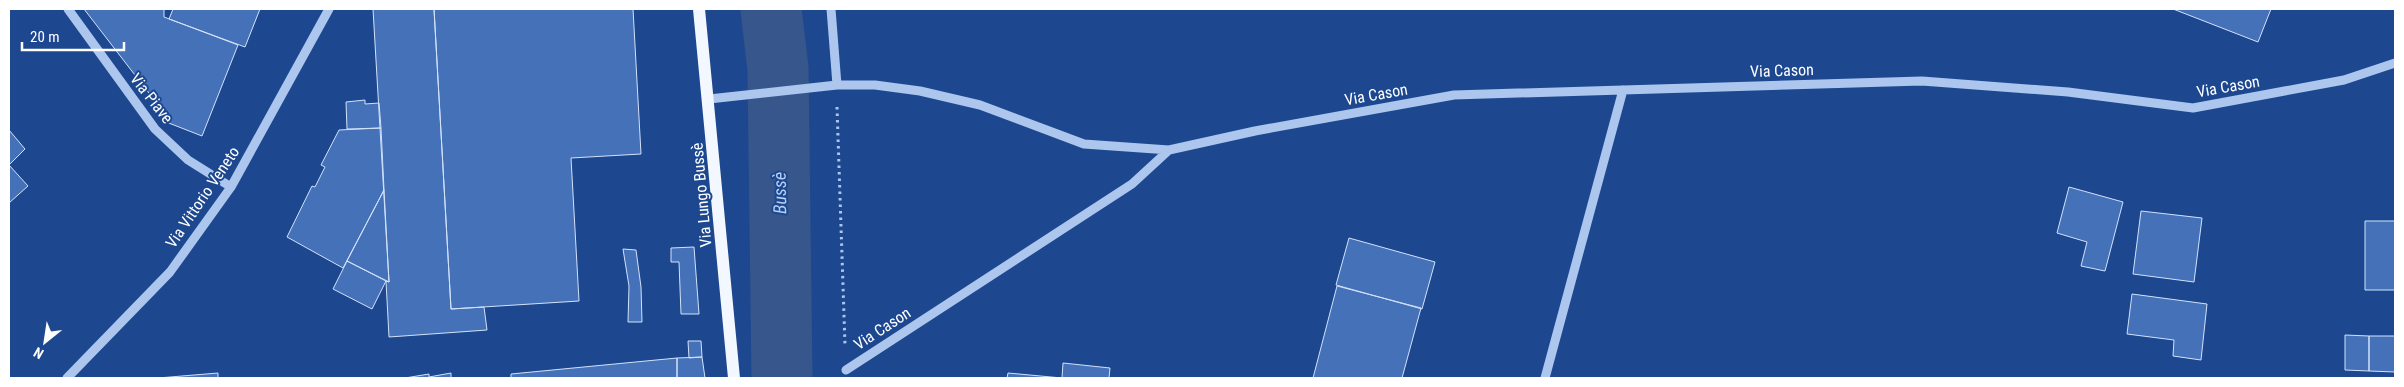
<svg xmlns="http://www.w3.org/2000/svg" width="2404" height="387" viewBox="0 0 2404 387" font-family="'Roboto Condensed',sans-serif">
<style>
.lines{fill:none;stroke-linecap:round;stroke-linejoin:round}
.river{stroke:#37578c;stroke-width:61}
.building{fill:#4571b8;stroke:#d2e2fa}
.path{stroke:#acc6ee;stroke-width:3;stroke-dasharray:2.5 4;stroke-linecap:butt}
.minor{stroke:#acc6ee;stroke-width:9}
.major{stroke:#f3f7ff;stroke-width:12}
.labels{text-anchor:middle;stroke-width:4;stroke-linejoin:round;paint-order:stroke}
.street-label{font-size:16px;fill:#fff;stroke:#1d4890}
.water-label{font-size:18px;font-style:italic;fill:#b8d0f5;stroke:#1d4890}
</style>
<rect width="100%" height="100%" fill="#1d4890"/>
<g class="lines">
<!-- river -->
<path class="river" d="M771,9L778,69L782,378"/>
</g>
<!-- building -->
<path class="building" d="M84,9H164V17L238,45L202,136L161,120L165,114Z
M173,9H260L245,47L169,19Z
M373,9H434L451,309L484,307L487,330L389,337L386,281L389,282Z
M434,9H633L641,154L571,158L579,301L451,309Z
M2173,9H2271L2258,42Z
M365,100V104L379,103L381,128L347,129L346,102Z
M381,128L384,190L343,268L287,237L312,186L315,187L325,167L321,165L339,130Z
M9,130L25,149L9,165Z
M9,165L28,186L9,203Z
M2069,187L2123,202L2105,271L2081,266L2087,242L2057,233Z
M384,190L389,282L347,261Z
M2141,211L2202,218L2194,282L2133,274Z
M2365,221H2395V290H2365Z
M1349,238L1435,262L1422,309L1336,285Z
M694,247L699,314H681L679,262H671V248Z
M623,249L636,250L641,287L642,322H628L629,286Z
M347,261L386,281L372,309L333,289Z
M1337,286L1421,308L1402,378H1313Z
M2132,294L2207,304L2201,360L2173,356L2174,340L2127,334Z
M2345,335L2369,336V371L2345,370Z
M2369,336H2395V372L2369,371Z
M688,341H701L702,357L689,358Z
M702,357L705,378H677V358Z
M677,358V378H511V374Z
M1063,363L1110,368L1109,378H1062Z
M218,373V378H158Z
M451,373V378H405L429,374V377Z
M1008,373L1062,378H1063H1007Z"/>
<g class="lines">
<!-- path -->
<path class="path" d="M837,107L845,345"/>
<!-- minor -->
<path class="minor" d="M68,9L155,129L188,160L231,187
M831,9L837,85
M709,99L837,85H875L920,91L980,105L1084,144L1169,150L1255,131L1454,95L1922,81L2068,92L2193,108L2344,80L2395,63
M846,370L1132,184L1169,150
M67,378L170,272L231,187L329,9
M1545,378L1623,90"/>
<!-- major -->
<path class="major" d="M699,9L734,378"/>
</g>
<g class="labels">
<!-- street labels -->
<g class="street-label">
<text transform="translate(1782 70) rotate(-2)" y="6">Via Cason</text>
<text transform="translate(2228 86) rotate(-10)" y="6">Via Cason</text>
<text transform="translate(1376 94) rotate(-10)" y="6">Via Cason</text>
<text transform="translate(152 98) rotate(52)" y="6">Via Piave</text>
<text transform="translate(701 195) rotate(-95)" y="6">Via Lungo Bussè</text>
<text transform="translate(202 197) rotate(-56)" y="6">Via Vittorio Veneto</text>
<text transform="translate(882 328) rotate(-33)" y="6">Via Cason</text>
</g>
<!-- water labels -->
<g class="water-label">
<text transform="translate(780 193) rotate(-91)" y="6">Bussè</text>
</g>
</g>
<!-- border -->
<rect width="2404" height="387" fill="none" stroke="#ffffff" stroke-width="20"/>
<!-- north arrow -->
<g transform="translate(45 342) rotate(210)" stroke="#1d4890" stroke-width="4" paint-order="stroke">
<path d="M0-4L9 19L0 12L-9 19Z" fill="#ffffff"/>
<text y="-8" font-size="14" font-weight="bold" text-anchor="middle" fill="#ffffff">N</text>
</g>
<!-- scale -->
<path d="M22 42v8h102v-8" fill="none" stroke="#ffffff" stroke-width="2.5"/>
<text x="30" y="42" font-size="15" fill="#ffffff" stroke="#1d4890" stroke-width="4" paint-order="stroke">20 m</text>
</svg>
